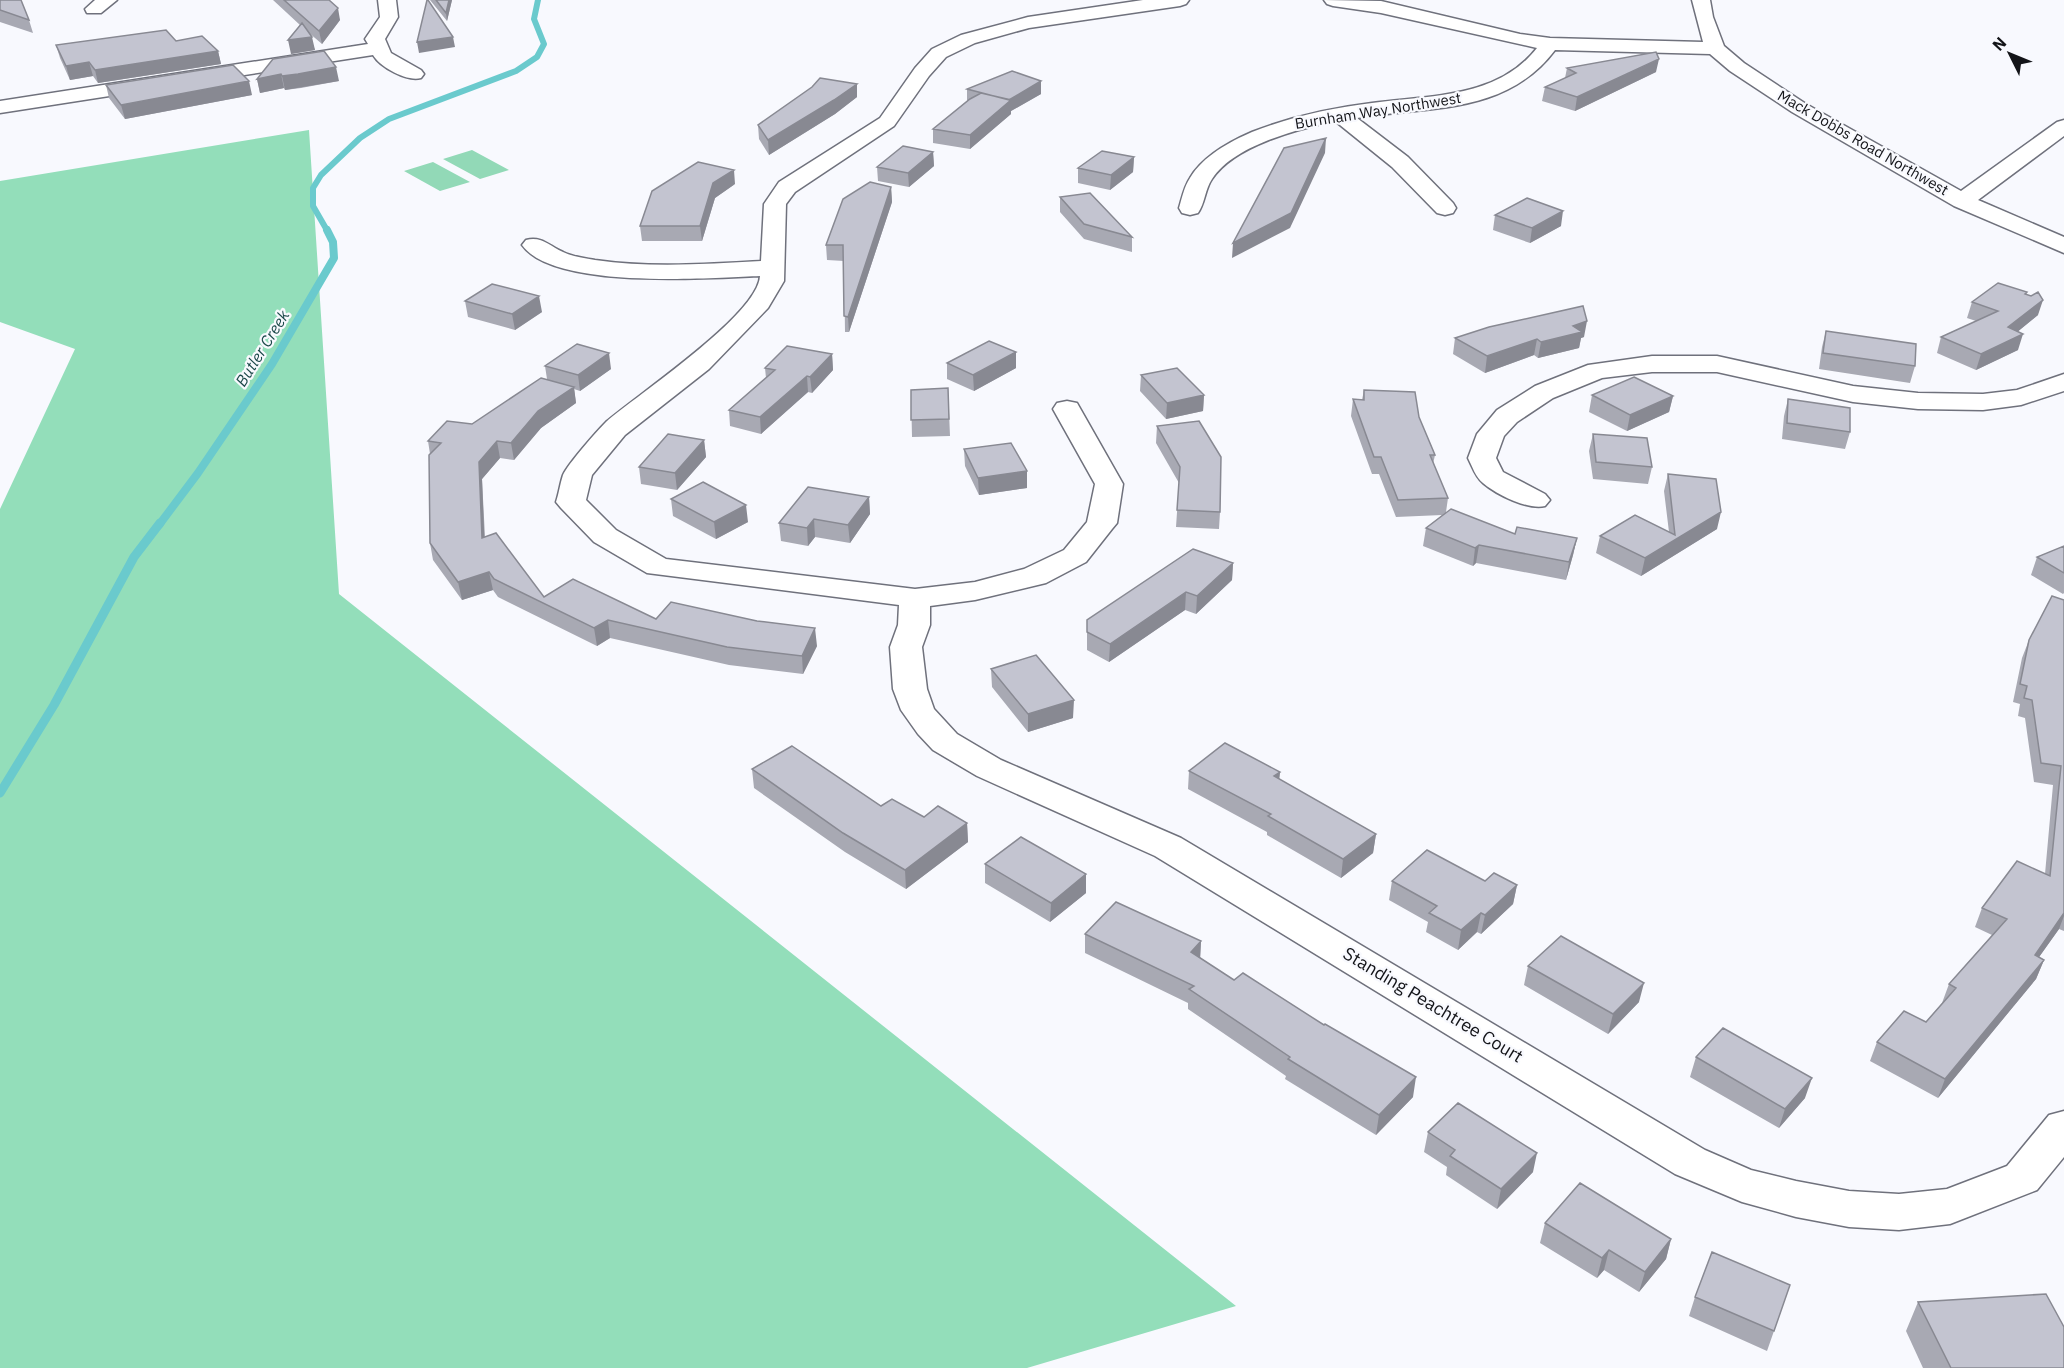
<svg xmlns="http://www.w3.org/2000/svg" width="2064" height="1368" viewBox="0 0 2064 1368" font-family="'IBM Plex Sans',sans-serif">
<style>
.green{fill:#92d9b7}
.forest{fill:#93deba}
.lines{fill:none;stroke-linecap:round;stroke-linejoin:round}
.stream-far2{stroke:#6acacd;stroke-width:6}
.stream-far1{stroke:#6acacd;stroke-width:8}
.stream{stroke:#6acacd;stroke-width:9}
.minor-casing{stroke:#6f717c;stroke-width:3}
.minor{fill:#fff;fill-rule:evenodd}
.wall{fill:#a8a9b3}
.shaded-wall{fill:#888992}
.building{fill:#c3c4d0;stroke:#888992;stroke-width:1.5}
.labels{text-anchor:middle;stroke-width:4.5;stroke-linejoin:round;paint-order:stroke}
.far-street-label{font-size:15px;fill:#131418;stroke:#f8f9fe}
.far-water-label{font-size:16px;font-style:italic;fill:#1c494a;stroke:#f8f9fe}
.street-label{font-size:18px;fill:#131418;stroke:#f8f9fe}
</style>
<rect width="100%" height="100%" fill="#f8f9fe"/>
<!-- green -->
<path class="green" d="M472,150L509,170L480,179L443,159Z
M433,162L470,182L440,191L404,171Z"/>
<!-- forest -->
<path class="forest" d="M309,130L339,594L1236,1306L1027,1368H0V509L75,349L0,322V181Z"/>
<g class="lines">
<!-- stream-far2 -->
<path class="stream-far2" d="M328,232L313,206V188L321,175L360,138L389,119L516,71L537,57L544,44L534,19L538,0"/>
<!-- stream-far1 -->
<path class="stream-far1" d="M159,525L198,473L272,364L334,258L333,242L327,230"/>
<!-- stream -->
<path class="stream" d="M0,793L54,705L134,557L160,523"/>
<defs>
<path id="minor" d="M95,0H117L101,13H87L85,9Z
M378,0H396L398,17L385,39L391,53L421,70L424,74L421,78C407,82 380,67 373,55L0,113V101L368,44L365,39L380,17Z
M1143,0H1189L1186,4L1180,6L1029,28L975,43L946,57L929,76L894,126L795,192L786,204L784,281L768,308L709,369L625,435L592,475L586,500L616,530L666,559L915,589L975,582L1024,569L1064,550L1087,522L1095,484L1053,409L1057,403L1067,401L1077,403L1123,484L1117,523L1112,529L1086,562L1046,583L975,600L930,606V625L922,647L927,689L934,709L957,734L1001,760L1181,838L1705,1150L1751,1170L1796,1181L1849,1191L1899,1194L1947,1189L2007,1166L2049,1115L2064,1111V1157L2037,1190L1950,1224L1899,1230L1849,1227L1796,1217L1742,1202L1675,1174L1155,856L977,776L933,750L918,734L901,710L893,689L890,647L898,625L899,605L647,573L594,542L561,508L556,502C559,493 560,484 563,475C568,464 597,431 606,422C637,395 758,315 760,276C709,278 554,290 522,245L526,240C542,236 549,246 563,252C573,257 584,258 595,260C650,268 706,264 761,261L764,204L779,182L880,118L915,68L932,49L961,35L1028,17Z
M1324,0L1381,1L1520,34L1550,38L1703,42L1692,0H1710L1713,17L1724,46L1744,63L1806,104L1961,191L2057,122L2064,120V136L1978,200L2064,237V253L1954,206L1792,112L1730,71L1710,54L1555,50C1506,115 1430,106 1357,118L1408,157L1453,203L1456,208L1453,213L1445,215L1437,213L1392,167L1335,121C1299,129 1234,145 1212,179C1205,189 1205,203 1198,213L1190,215L1182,213L1179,208C1182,198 1184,187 1190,178C1203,156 1229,142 1252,132C1290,117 1331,108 1372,103C1430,95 1497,99 1537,48L1381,13L1333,6L1327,4Z
M1652,356H1717L1853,386L1918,393L1983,394L2017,390L2064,374V391L2021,405L1983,410L1918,409L1853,402L1717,372H1652L1602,378L1553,398L1517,422L1504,436L1496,458L1503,472L1545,494L1550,500L1545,506C1528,510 1497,495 1483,483C1476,478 1472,466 1468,458L1477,434L1497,410L1535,386L1588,365Z"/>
</defs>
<!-- minor casing -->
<use href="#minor" class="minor-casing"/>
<!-- minor -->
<use href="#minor" class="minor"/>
</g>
<!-- wall -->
<path class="wall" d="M0,0L29,20L33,33L0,22Z
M273,0H329L340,20L322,44L308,32L315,50L291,54L300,25Z
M430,0H452L447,21Z
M176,41L218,51L221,64L98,83L93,76L70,80L60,58L56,45Z
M273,59L339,81L301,88L285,90L284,88L260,93L257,79Z
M1567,68L1656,72L1575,111L1542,101L1545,87L1565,78Z
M1041,81V94L1011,111V114L970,149L933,143V129L967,101V89Z
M857,84V97L835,114L769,155L759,139L758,125Z
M106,85L252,95L125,119L109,98Z
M933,152L934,166L909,187L878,181L877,167Z
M1134,157L1133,172L1110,190L1078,183V168Z
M735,184L715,198L702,241H642L640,226Z
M891,187L892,202L849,332H845L844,261L827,260L826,245Z
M1060,197L1132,237V252L1084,239L1060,212Z
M1495,215L1561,226L1530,243L1493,230Z
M2027,292L2026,294L2038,315L2018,331V350L1976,370L1937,353L1941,337L1976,321L1967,318L1972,302Z
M465,301L542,312L515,330L468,317Z
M1826,331L1915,366L1910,383L1819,369L1822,347Z
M1584,337L1581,338L1579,348L1538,358L1534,355L1485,373L1453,354L1455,338Z
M832,354L833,370L812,393L808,392L761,434L730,426L729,410L766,378L765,368Z
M947,363L1016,368L974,391L947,379Z
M545,366L611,369L580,391L574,389L576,403L541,428L514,460L500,458L482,479L485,537L544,597L656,619L817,646L803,674L729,665L610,638L597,646L498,597L493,590L462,600L433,560L430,543V454L428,441L472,424L547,379Z
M1141,375L1204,395L1203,411L1166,419L1140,391Z
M948,388L950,436L912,437L911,390Z
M1364,390L1419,417L1435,455L1433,464L1448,498L1446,512L1515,534L1577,538L1573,555L1566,580L1476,563L1473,566L1423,546L1426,528L1442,515L1396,517L1379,474H1372L1351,416L1353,399L1362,400Z
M1592,395L1673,396L1669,412L1627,431L1589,412Z
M1788,399L1850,432L1845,449L1782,439L1784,416Z
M1157,426L1220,512L1219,529L1176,527L1179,483L1156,443Z
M1593,434L1652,467L1648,484L1593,479L1589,451Z
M704,440L706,457L677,490L641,484L639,467Z
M964,449L1027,471V488L979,495L965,466Z
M1668,474L1717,529L1641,576L1596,553L1600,536L1669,532L1664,491Z
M869,497L870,514L850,543L815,537L808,546L781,541L779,523Z
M671,499L748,522L716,539L673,516Z
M2064,546V593L2063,594L2031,575L2037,557Z
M1233,563L1232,580L1196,614L1185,610L1109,662L1087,650V620Z
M2064,600V931L2059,929L2039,957L2044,960L2036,979L1938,1098L1870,1061L1877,1042L1926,1022L1942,1003L1949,984L1992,935L1975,927L1982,908L2045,874L2053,785L2034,782L2025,718L2018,716L2020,704L2013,702L2022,658L2029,640Z
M991,669L1073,718L1028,732L992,687Z
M752,769L881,806L924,817L967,823L968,842L906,889L845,852L754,788Z
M1189,771L1280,772L1279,779L1376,834L1373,853L1341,878L1267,835V832L1188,789Z
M985,864L1086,874V893L1050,922L985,883Z
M1392,881H1485L1517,885L1513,904L1481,934L1477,932L1458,950L1426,932L1428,922L1389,900Z
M1085,934L1201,941L1200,958L1413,1097L1376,1135L1285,1079L1286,1076L1188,1009V1003L1085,953Z
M1528,966L1639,1002L1608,1034L1524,985Z
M1696,1057L1805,1098L1779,1128L1690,1077Z
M1428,1132L1533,1172L1497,1209L1446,1175L1447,1167L1424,1152Z
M1545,1223L1671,1239L1666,1259L1639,1292L1604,1270L1597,1278L1540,1243Z
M1790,1285L1767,1351L1689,1316L1695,1297Z
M1918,1302L2064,1368H1923L1906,1331Z"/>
<!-- shaded-wall -->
<path class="shaded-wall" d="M449,0H452L447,21L446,13Z
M338,8L340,20L322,44L319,31Z
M312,37L315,50L291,54L288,40Z
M453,37L455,47L419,53L417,42Z
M218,51L221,64L98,83L95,70Z
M1659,59L1656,72L1575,111L1577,97Z
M89,62L93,76L70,80L66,66Z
M336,67L339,81L285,90L282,76Z
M281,74L284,88L260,93L257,79Z
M249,81L252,95L125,119L121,105Z
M1041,81V94L1011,111V114L970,149V135L1009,100Z
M857,84V97L835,114L769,155L768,140Z
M1326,138L1325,153L1290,228L1232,258L1233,243Z
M933,152L934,166L909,187L908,173Z
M1134,157L1133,172L1110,190L1111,175Z
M734,170L735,184L715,198L702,241L700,226L713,183Z
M891,187L892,202L849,332L848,317Z
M1563,211L1561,226L1530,243L1532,228Z
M539,296L542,312L515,330L512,314Z
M2043,300L2038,315L2004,343L2023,334L2018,350L1976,370L1981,354L2008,327Z
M1587,321L1584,337L1581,338L1579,348L1538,358L1541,342L1573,326Z
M1537,339L1534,355L1485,373L1487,356Z
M1016,352V368L974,391L973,375Z
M609,353L611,369L580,391L578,375Z
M832,354L833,370L812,393L810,377Z
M807,376L808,392L761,434L760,417Z
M574,387L576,403L541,428L514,460L511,443L538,411Z
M1204,395L1203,411L1166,419L1167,403Z
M1673,396L1669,412L1627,431L1630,415Z
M704,440L706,457L677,490L675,473Z
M497,441L500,458L482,479L485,555L482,538L479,462Z
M1027,471V488L979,495L978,478Z
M869,497L870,514L850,543L848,525Z
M746,505L748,522L716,539L714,522Z
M1721,512L1717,529L1641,576L1645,558Z
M814,519L815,537L808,546L807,528Z
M1577,538L1573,555L1566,580L1569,562Z
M1479,545L1476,563L1473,566L1475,548Z
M1233,563L1232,580L1196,614L1197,596Z
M489,572L493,590L462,600L458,582Z
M1186,592L1185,610L1109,662L1110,644Z
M608,620L610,638L597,646L594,628Z
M815,628L817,646L803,674L802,656Z
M1074,700L1073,718L1028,732V714Z
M1280,772L1278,790L1274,776Z
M967,823L968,842L906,889L905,870Z
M1376,834L1373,853L1341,878L1343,859Z
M1086,874V893L1050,922L1051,903Z
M1517,885L1513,904L1481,934L1485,915Z
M1481,913L1477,932L1458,950L1461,930Z
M2064,913V916L2059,929L2027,974L2035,955Z
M1201,941L1200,961L1191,952Z
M2044,960L2036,979L1938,1098L1945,1079Z
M1644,983L1639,1002L1608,1034L1613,1014Z
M1416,1077L1413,1097L1376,1135L1379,1115Z
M1812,1078L1805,1098L1779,1128L1785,1109Z
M1537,1153L1533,1172L1497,1209L1501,1189Z
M1671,1239L1666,1259L1639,1292L1645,1272Z
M1609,1250L1604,1270L1597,1278L1602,1258Z"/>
<!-- building -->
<path class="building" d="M0,0H21L29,20L0,10Z
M284,0H329L338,8L319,31Z
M427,0H428L453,37L417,42Z
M436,0H449L446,13Z
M302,23L312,37L288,40Z
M166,30L176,41L202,36L218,51L95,70L89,62L66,66L56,45Z
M324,51L336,67L298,74L282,76L281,74L257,79L273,59Z
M1656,52L1659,59L1577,97L1545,87L1576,73L1567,68Z
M233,65L249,81L121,105L106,85Z
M1012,71L1041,81L1009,100L967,89Z
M820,78L857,84L834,100L768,140L758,125L812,87Z
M981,93L1011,100L970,135L933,129L970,99Z
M1326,138L1291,213L1233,243L1284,148Z
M903,146L933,152L908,173L877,167Z
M1102,151L1134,157L1111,175L1078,168Z
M698,162L734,170L713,183L700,226H640L652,191Z
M870,182L891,187L848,317L844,316L843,245H826L843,199Z
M1090,193L1132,237L1084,224L1060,197Z
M1527,198L1563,211L1532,228L1495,215Z
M1998,283L2027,292L2025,294L2031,296L2038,292L2043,300L2008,327L2023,334L1981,354L1941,337L1998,311L1972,302Z
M492,284L539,296L512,314L465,301Z
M1583,306L1587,321L1573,326L1582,332L1541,342L1537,339L1487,356L1455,338L1489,327Z
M1826,331L1916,344L1915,366L1823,353Z
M989,341L1016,352L973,375L947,363Z
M577,344L609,353L578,375L545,366Z
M787,346L832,354L810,377L807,376L760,417L729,410L775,370L765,368Z
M1177,368L1204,395L1167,403L1141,375Z
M1634,377L1673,396L1630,415L1592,395Z
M541,378L574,387L538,411L511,443L497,441L479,462L482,538L496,533L544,597L573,579L656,619L671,602L757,621L815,628L802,656L727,647L608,620L594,628L494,579L489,572L458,582L430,543L429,455L441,443L428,441L447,421L472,424Z
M948,388L949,419L911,420V390Z
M1364,390L1415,392L1419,417L1435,455H1430L1448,498L1398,500L1381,457H1374L1353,399L1364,400Z
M1788,399L1850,408V432L1787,423Z
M1199,421L1221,457L1220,512L1177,510L1180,467L1157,426Z
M668,434L704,440L675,473L639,467Z
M1593,434L1647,438L1652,467L1596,462Z
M1011,443L1027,471L978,478L964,449Z
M1668,474L1716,479L1721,512L1645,558L1600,536L1635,515L1675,535Z
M703,482L746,505L714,522L671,499Z
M808,487L869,497L848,525L814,519L807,528L779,523Z
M1451,509L1515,534L1517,527L1577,538L1569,562L1479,545L1475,548L1426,528Z
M2064,546V573L2037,557Z
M1193,549L1233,563L1197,596L1186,592L1110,644L1087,632V620Z
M2052,596L2064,600V913L2035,955L2044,960L1945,1079L1877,1042L1904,1011L1926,1022L1956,988L1949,984L2007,919L1982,908L2017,861L2050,876L2061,766L2041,763L2032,700L2024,698L2027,686L2020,684L2029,640Z
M1036,655L1074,700L1028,714L991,669Z
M1225,743L1280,772L1274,776L1376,834L1343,859L1268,816L1271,814L1189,771Z
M792,746L881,806L892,799L924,817L938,806L967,823L905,870L843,833L752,769Z
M1021,837L1086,874L1051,903L985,864Z
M1427,850L1485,881L1494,873L1517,885L1485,915L1481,913L1461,930L1429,913L1437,906L1392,881Z
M1116,902L1201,941L1191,952L1234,980L1243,973L1324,1025L1325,1024L1416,1077L1379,1115L1288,1059L1290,1057L1189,989L1194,986L1085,934Z
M1561,936L1644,983L1613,1014L1528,966Z
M1723,1028L1812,1078L1785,1109L1696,1057Z
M1458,1103L1537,1153L1501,1189L1450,1156L1455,1150L1428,1132Z
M1580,1183L1671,1239L1645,1272L1609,1250L1602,1258L1545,1223Z
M1712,1252L1790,1285L1774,1331L1695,1297Z
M2046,1294L2064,1327V1368H1951L1918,1302Z"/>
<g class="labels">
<!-- far-street labels -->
<g class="far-street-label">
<text transform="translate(1378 111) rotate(-9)" y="5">Burnham Way Northwest</text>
<text transform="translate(1863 143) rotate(30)" y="5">Mack Dobbs Road Northwest</text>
</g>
<!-- far-water labels -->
<g class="far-water-label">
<text transform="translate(262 348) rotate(-58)" y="6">Butler Creek</text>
</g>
<!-- street labels -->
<g class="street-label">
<text transform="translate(1433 1005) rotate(31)" y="6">Standing Peachtree Court</text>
</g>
</g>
<!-- north arrow -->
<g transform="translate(2010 54) rotate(313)" stroke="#f8f9fe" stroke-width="4.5" paint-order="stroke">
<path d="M0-4.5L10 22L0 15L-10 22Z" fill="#131418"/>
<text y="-9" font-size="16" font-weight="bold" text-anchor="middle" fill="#131418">N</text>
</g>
</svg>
